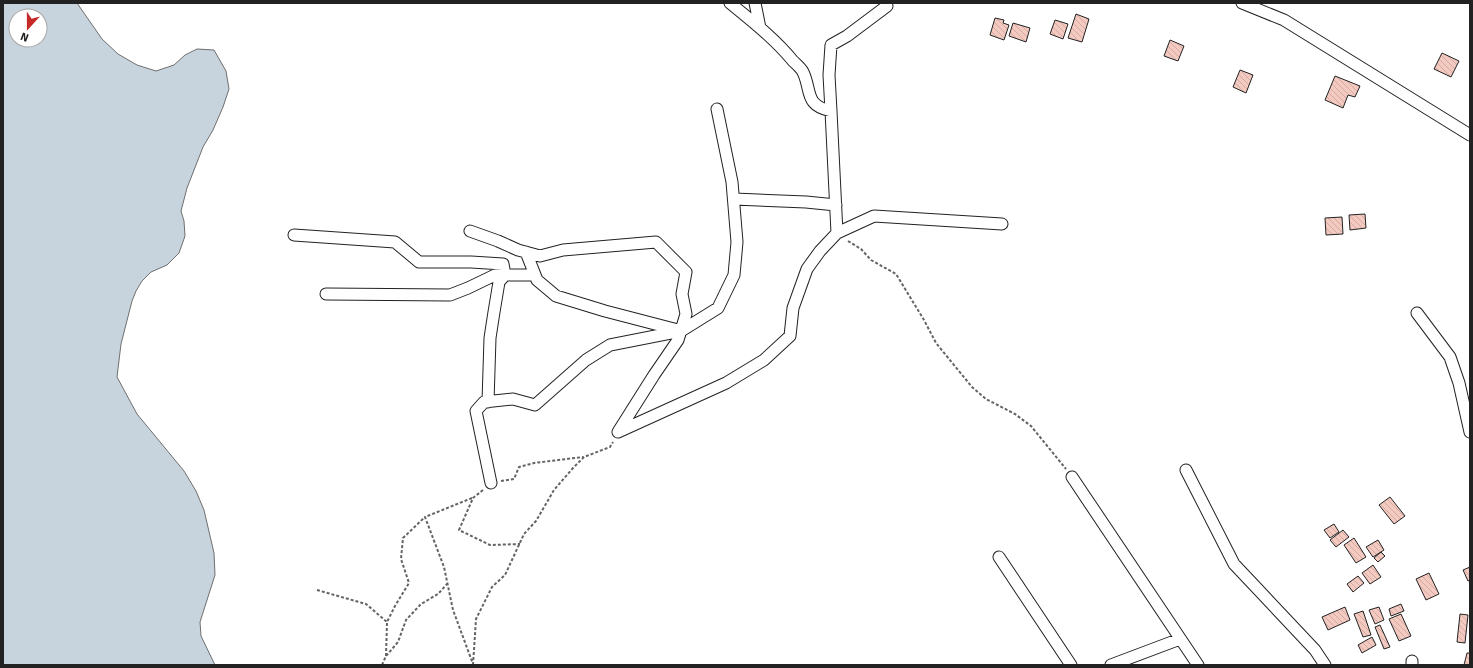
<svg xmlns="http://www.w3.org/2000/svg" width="1473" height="668" viewBox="0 0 1473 668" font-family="Signika,sans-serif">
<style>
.water{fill:#c7d3dd;stroke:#6f6f6f;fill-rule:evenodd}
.building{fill:url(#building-back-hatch);stroke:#222}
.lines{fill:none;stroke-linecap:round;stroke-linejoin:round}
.minor-casing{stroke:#222;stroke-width:13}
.path{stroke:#646464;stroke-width:2;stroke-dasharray:3 2;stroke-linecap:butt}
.minor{stroke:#fff;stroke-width:11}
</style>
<defs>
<pattern id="building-back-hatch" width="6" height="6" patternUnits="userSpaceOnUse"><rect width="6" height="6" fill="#f3c9c0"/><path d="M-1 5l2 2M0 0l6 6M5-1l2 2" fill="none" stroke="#d0aca5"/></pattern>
</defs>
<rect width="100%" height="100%" fill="#fff"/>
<!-- water -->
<path class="water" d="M3,3H77L102,39L118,54L137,65L156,71L174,65L185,55L197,49L214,50L226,71L229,89L223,107L213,130L203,147L187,188L181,211L184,221L185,236L179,253L167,265L151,272L142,281L136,291L132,301L121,344L117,377L137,414L184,471L196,491L204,510L214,553L215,575L200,622L201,636L215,665H3ZM16,16H40V40H16Z"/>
<!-- building -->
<path class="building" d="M1076,14L1089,19L1082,42L1068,38Z
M995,18L1004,20L1003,23L1009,25L1004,40L990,35Z
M1055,20L1068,24L1063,39L1050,34Z
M1013,23L1030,28L1026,42L1009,36Z
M1170,40L1184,46L1178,61L1164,56Z
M1442,53L1459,61L1451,77L1434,69Z
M1240,70L1253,75L1246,93L1233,87Z
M1335,76L1360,86L1355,97L1348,95L1343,108L1325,100Z
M1365,214L1366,228L1350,230L1349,215Z
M1342,217L1343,234L1326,235L1325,218Z
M1390,497L1405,516L1394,524L1379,505Z
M1334,524L1339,532L1330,538L1324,530Z
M1343,530L1349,537L1336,547L1330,540Z
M1354,538L1366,557L1356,563L1344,545Z
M1378,540L1384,550L1373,557L1366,547Z
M1381,552L1385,556L1378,562L1374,558Z
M1373,565L1381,577L1370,584L1362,573Z
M1470,567V580L1468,581L1463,570Z
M1429,573L1439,594L1426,600L1416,579Z
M1358,576L1364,583L1353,592L1347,584Z
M1401,604L1404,611L1391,616L1389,609Z
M1345,607L1350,620L1328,630L1322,617Z
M1379,607L1384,620L1375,624L1369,610Z
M1363,611L1371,635L1363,637L1354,614Z
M1401,614L1411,636L1399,641L1389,619Z
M1460,614L1468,615L1465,643L1457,642Z
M1380,625L1390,647L1384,649L1375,627Z
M1372,637L1376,645L1362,653L1358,645Z
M1467,653H1470V665H1464Z"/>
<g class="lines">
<defs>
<path id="minor" d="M730,3C752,21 775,39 793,61C796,64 801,68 803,72C812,91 804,105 831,111L837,233
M755,3L760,28
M1242,3L1284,20L1470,135
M831,111L829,75L831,45L847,36L887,6
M734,199L806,202L836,205
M470,231L498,241L518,250L540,256L563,250L656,242L686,272L682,294L686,314L678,340L654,375L618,432
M294,235L395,242L419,262H471L503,264L505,275L499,282L494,312L490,338L488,402
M526,252L537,280L556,296L605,311L678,330
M326,294L450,295L468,288L495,275H535
M1417,313L1450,357L1459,383L1470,432
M618,432L726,383L764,360L790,336L793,308L807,269L820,251L837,233L874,216L1002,224
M1186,470L1234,564L1315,650L1325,665
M1072,477L1198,665
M491,483L476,411L484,402L513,399L535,405L586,360L610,345L681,331L718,308L734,275L737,242L732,182L717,109
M999,557L1071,665
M1412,661V665
M1111,665L1180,639"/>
</defs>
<!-- minor casing -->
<use href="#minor" class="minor-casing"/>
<!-- path -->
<path class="path" d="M848,241L861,249L871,260L896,274L924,320L936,343L972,387L986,399L1015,414L1031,426L1066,469
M501,481L514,479L519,467L534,463L583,457
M483,490L473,498L459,530L490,545L520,544
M472,498L425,517L444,567L453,610L473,664
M317,590L366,604L387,622
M386,656L387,622L395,606L409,583L401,559L403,538L425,517
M382,665L386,656L398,642L406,620L421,604L438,594L447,584
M473,665L476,619L492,587L505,575L524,534L536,521L554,490L573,468L584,457L610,447L613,442"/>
<!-- minor -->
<use href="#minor" class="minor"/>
</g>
<!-- border -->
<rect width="1473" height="668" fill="none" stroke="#222222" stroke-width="8"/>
<!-- north arrow -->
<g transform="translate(28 28) rotate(201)"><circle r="19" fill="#ffffff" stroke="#a7a7a7"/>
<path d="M0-3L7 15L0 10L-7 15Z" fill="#c62828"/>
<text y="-6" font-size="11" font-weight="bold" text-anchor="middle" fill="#222222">N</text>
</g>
</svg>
